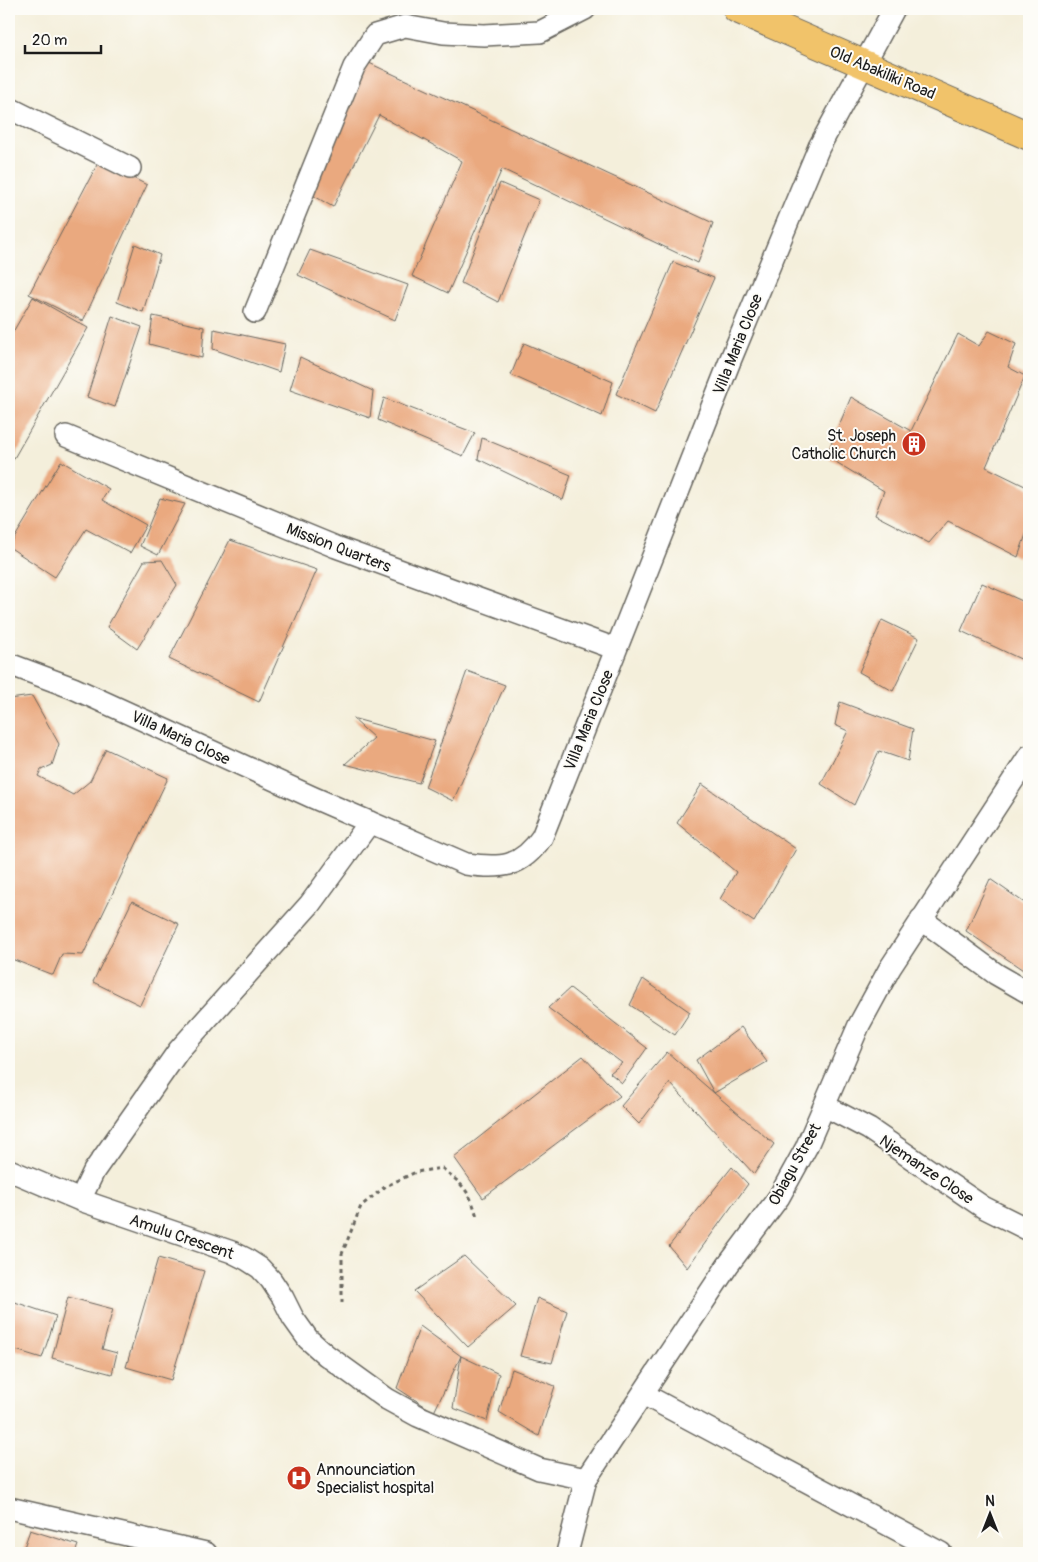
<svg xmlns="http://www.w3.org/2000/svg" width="1038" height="1562" viewBox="0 0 1038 1562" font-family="Pangolin,sans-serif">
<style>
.building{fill:#eaa97f}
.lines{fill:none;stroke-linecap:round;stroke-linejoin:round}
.street-casing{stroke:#68665f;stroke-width:24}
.primary-casing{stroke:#68665f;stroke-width:30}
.path{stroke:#68665f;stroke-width:3;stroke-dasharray:4 4;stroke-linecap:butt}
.street{stroke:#fff;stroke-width:21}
.primary{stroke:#f1c36a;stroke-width:28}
.labels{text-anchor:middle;stroke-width:4;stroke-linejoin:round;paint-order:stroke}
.street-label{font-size:16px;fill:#1c1c1c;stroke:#fdfcf7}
.poi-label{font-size:16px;fill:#1c1c1c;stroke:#fdfcf7;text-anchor:end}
</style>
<rect width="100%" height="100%" fill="#fdfcf7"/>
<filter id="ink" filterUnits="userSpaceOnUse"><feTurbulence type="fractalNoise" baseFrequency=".02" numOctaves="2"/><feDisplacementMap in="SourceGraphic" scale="10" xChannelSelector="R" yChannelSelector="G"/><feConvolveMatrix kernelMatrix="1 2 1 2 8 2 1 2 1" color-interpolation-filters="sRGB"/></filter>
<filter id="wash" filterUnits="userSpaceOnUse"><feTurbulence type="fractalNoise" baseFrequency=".0096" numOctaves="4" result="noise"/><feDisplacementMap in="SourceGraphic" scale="20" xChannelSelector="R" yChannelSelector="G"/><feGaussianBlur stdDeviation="1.12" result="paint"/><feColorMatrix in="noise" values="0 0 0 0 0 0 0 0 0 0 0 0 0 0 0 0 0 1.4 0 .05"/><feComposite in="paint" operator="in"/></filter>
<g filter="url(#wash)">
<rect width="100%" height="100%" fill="#f4efdb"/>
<g id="blocks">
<!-- building -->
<path class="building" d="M367,62L713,223L698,263L502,169L448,293L412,276L462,161L379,115L333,207L309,193Z
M99,161L147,185L83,321L29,294Z
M500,183L539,200L498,302L461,283Z
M135,244L160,255L143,312L117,302Z
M310,250L408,285L395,320L298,275Z
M673,262L714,278L655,413L616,394Z
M33,297L88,328L9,467V339Z
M112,316L142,327L115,407L87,397Z
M153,316L204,327L202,358L149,344Z
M214,329L285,344L279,372L213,349Z
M989,331L1016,344L1008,367L1025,376L986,467L1029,488V526L1018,557L948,521L929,543L875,515L884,491L826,456L851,397L911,431L958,334L979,346Z
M524,343L613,382L602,416L511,375Z
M300,357L373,391L370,418L290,390Z
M384,398L475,433L463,456L378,420Z
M482,438L571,475L563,500L478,459Z
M61,461L109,489L102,500L146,525L130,553L86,529L55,577L9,547Z
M160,498L185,504L158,555L140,546Z
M230,540L317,570L259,702L169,659Z
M162,560L177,585L137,649L107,627L144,561Z
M982,583L1029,604V663L961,631Z
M882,620L919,638L893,691L859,672Z
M467,671L505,685L453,801L425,787Z
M32,696L59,744L52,765L41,770L38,776L73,795L90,781L106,749L168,778L83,955L62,954L53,975L9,958V699Z
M840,702L913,729L908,761L879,751L854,805L821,784L848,731L835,725Z
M352,718L435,741L419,783L345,764L374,738Z
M702,784L796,849L754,922L720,899L736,872L677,823Z
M990,879L1029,906V974L966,931Z
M132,901L179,924L140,1005L93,982Z
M643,979L690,1012L675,1035L630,1005Z
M570,988L647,1048L622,1083L610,1073L622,1063L548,1008Z
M741,1027L767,1062L714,1093L774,1144L754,1174L670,1083L639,1124L621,1106L667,1052L714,1093L696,1060Z
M583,1056L620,1096L483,1198L454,1157Z
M732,1167L748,1184L687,1268L669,1246Z
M464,1256L516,1306L468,1347L414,1291Z
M158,1258L204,1271L171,1380L126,1367Z
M68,1297L113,1309L102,1349L117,1353L112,1374L52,1358Z
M537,1298L567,1311L552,1363L520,1356Z
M9,1300L56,1316L42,1358L9,1348Z
M420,1326L461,1356L434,1412L397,1388Z
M461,1356L499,1374L487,1421L453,1408Z
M512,1369L555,1386L539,1436L499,1412Z
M30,1530L78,1545L75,1553H22Z"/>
</g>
</g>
<g filter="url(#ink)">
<use href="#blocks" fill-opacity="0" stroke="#68665f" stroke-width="1"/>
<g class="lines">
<defs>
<path id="street" d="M9,108L130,168
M255,312L354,67L375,35L405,26L443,33L484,35L540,32L585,9
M66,436L336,547L616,649
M9,664L73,688L312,797L466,864C501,869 521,868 542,837L730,361L819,147L894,9
M921,919L996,974L1029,993
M825,1106L869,1129L983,1207L1029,1230
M9,1170L80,1200L232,1252L246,1259L260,1268L271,1280L283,1298L293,1318L308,1339L326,1355L387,1399L418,1416L539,1469L586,1479
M80,1200L94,1171L179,1050L310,904L370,822
M643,1394L941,1553
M9,1508L206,1553
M567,1553L586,1479L728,1265L779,1197L806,1148L859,1025L890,968L1029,756"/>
<path id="primary" d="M737,9L1029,136"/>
</defs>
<!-- street casing -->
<use href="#street" class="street-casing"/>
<!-- primary casing -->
<use href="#primary" class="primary-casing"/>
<!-- path -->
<path class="path" d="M342,1303V1254L361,1206L386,1186L416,1172L442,1168C463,1185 470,1191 477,1217"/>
<!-- street -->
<use href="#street" class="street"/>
<!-- primary -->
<use href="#primary" class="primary"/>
</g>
</g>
<!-- icons -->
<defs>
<symbol id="building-disc" viewBox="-11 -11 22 22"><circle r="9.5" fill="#c8321e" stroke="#fdfcf7"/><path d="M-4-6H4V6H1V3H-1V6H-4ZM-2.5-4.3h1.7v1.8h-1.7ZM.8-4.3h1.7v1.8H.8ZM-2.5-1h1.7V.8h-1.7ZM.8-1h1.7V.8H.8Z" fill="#fff"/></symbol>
<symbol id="hospital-disc" viewBox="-11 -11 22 22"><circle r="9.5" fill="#c8321e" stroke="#fdfcf7"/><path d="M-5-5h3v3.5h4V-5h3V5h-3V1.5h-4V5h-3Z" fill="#fff"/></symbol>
</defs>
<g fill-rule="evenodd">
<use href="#building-disc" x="900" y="430" width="28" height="28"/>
<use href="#hospital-disc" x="285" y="1464" width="28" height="28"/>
</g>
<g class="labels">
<!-- street labels -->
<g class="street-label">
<text transform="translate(883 72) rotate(23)" y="6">Old Abakiliki Road</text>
<text transform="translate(737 344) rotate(-68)" y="6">Villa Maria Close</text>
<text transform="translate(339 547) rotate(21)" y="6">Mission Quarters</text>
<text transform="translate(588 720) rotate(-68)" y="6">Villa Maria Close</text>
<text transform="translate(181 737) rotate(25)" y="6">Villa Maria Close</text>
<text transform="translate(794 1164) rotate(-61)" y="6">Obiagu Street</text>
<text transform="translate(927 1169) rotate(34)" y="6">Njemanze Close</text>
<text transform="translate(182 1236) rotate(19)" y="6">Amulu Crescent</text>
</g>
<!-- poi labels -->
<g class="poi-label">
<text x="896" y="441">St. Joseph<tspan x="896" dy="18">Catholic Church</tspan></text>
<text x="316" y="1475" text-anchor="start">Announciation<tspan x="316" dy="18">Specialist hospital</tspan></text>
</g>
</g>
<!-- margin -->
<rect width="1038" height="1562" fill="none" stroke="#fdfcf7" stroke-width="30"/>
<!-- north arrow -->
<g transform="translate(990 1514)" stroke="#fdfcf7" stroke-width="4" paint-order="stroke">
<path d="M0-4L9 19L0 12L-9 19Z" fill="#1c1c1c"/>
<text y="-8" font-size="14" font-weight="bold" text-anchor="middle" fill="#1c1c1c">N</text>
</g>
<!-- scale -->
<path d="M25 45v8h76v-8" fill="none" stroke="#1c1c1c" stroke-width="2.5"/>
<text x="32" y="45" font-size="15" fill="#1c1c1c" stroke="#fdfcf7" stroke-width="4" paint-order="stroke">20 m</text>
</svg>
